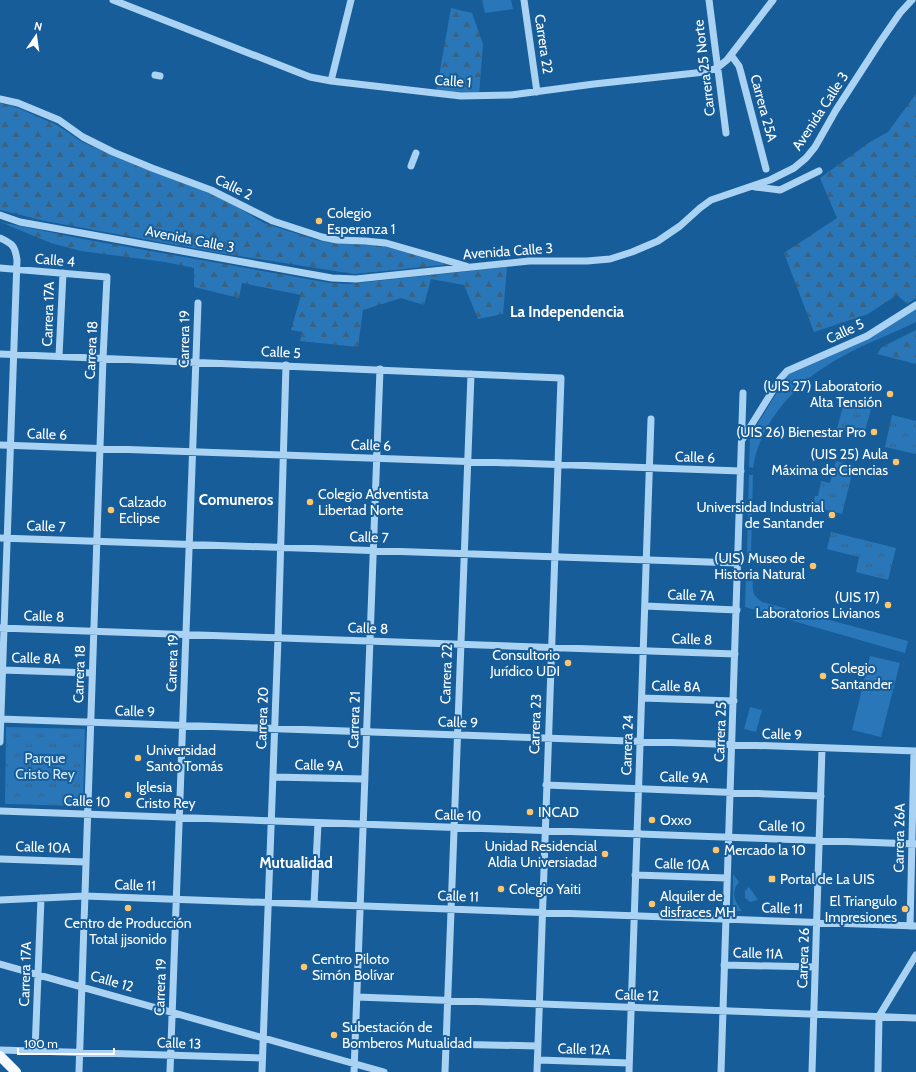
<svg xmlns="http://www.w3.org/2000/svg" width="916" height="1072" viewBox="0 0 916 1072" font-family="Cabin,sans-serif">
<style>
.grass{fill:#2977b8}
.forest{fill:url(#forest-firs)}
.park{fill:url(#park-tufts)}
.lines{fill:none;stroke-linecap:round;stroke-linejoin:round}
.minor{stroke:#aad2f2;stroke-width:7}
.major{stroke:#f5faff;stroke-width:10}
.poi-dot{fill:#ffc56b;stroke:#165d9a;stroke-width:1.5}
.labels{text-anchor:middle;stroke-width:4;stroke-linejoin:round;paint-order:stroke}
.street-label{font-size:14px;fill:#fff;stroke:#165d9a}
.poi-label{font-size:14px;fill:#fff;stroke:#165d9a;text-anchor:start}
.park-label{font-size:14px;fill:#d2eafd;stroke:#165d9a}
.neighbourhood-label{font-size:15px;font-weight:bold;fill:#fff;stroke:#165d9a}
</style>
<defs>
<pattern id="forest-firs" width="22" height="20" patternUnits="userSpaceOnUse"><rect width="22" height="20" fill="#2977b8"/><path d="M5 1l3.5 6h-7zM16 11l3.5 6h-7z" fill="#3a6282"/></pattern>
<pattern id="park-tufts" width="24" height="20" patternUnits="userSpaceOnUse"><rect width="24" height="20" fill="#2977b8"/><path d="M3 7l-1-3M5 7V3M7 7l1-3M15 17l-1-3M17 17v-4M19 17l1-3" fill="none" stroke="#3a6282"/></pattern>
</defs>
<rect width="100%" height="100%" fill="#165d9a"/>
<!-- grass -->
<path class="grass" d="M482,0H511L513,9L485,13Z
M916,307V322C890,335 861,345 836,360C798,381 759,423 753,468L749,467L750,436L789,373Z
M749,475H753L751,554H747Z
M746,575H753C753,587 750,594 762,602L908,641L905,653L745,607Z
M870,656L900,663L881,737L852,730Z
M750,707L762,710L756,732L744,729Z
M733,874L739,882C730,892 735,902 742,911H733Z
M749,887L758,900L750,902L745,898V891Z"/>
<!-- forest -->
<path class="forest" d="M451,8L472,13L483,44L479,96L436,93Z
M916,94V298L907,304L897,295L868,314L814,332L784,253L837,218L820,178L870,142L888,132Z
M0,103L18,108L57,125L82,142L142,168L167,176L201,189L228,202L264,223L316,240L331,243L384,246L454,264L354,274L220,253L45,221L0,210Z
M0,222L83,239L330,283L349,284L507,267L503,314L478,319L464,285L431,279L424,305L401,298L363,310L358,347L300,341L302,332L291,330L301,295L242,283L239,298L194,287V268L165,262L81,251L51,243Z
M916,330V364L877,354L882,347Z"/>
<!-- park -->
<path class="park" d="M844,402L871,409L864,435L837,429Z
M892,415L916,421V454L885,447Z
M836,461L854,466L842,514L819,508L820,505L813,504L815,496H818L821,481L830,483Z
M831,532L896,548L888,580L856,572L859,557L827,549Z
M6,727L85,729L83,806L5,804Z"/>
<g class="lines">
<!-- minor -->
<path class="minor" d="M113,0L310,77L331,81L461,96L511,95L594,84L705,72L717,68L727,60L773,0
M524,0L537,92
M709,0L726,133
M731,55L739,66L741,73L766,169
M155,75L160,76
M331,81L351,0
M0,99L18,103L59,120L83,137L113,152L152,168L211,190L273,221L322,237L337,240L365,241L386,243L466,266
M411,166L416,153
M755,187L780,190L819,171
M0,215L20,222L332,278L356,279L529,261H587L610,259L632,252L658,241L680,226L700,208L711,200L770,180L794,168L806,158L815,147L836,110L880,42L900,13L912,0
M0,238C13,244 15,246 17,260L0,742
M0,268L107,277L103,358L79,1072
M0,354L561,378L537,1072
M59,356L63,273
M742,440L780,379L787,371L867,336L916,305
M0,445L741,471
M0,538L738,563
M645,606L737,610
M0,628L735,654
M2,670L92,673
M642,698L734,701
M0,719L916,751
M273,777L365,779
M546,785L821,796
M0,811L916,844
M0,859L86,862
M635,875L727,878
M0,900L85,896L916,926
M314,904L318,823
M910,926L914,751
M0,964L384,1072
M724,965L815,967
M357,997L916,1018
M446,1044L538,1046
M0,1050L262,1058
M35,1051L41,898
M538,1060L629,1063
M170,1072L198,303
M262,1072L278,638L286,365
M354,1072L380,369
M445,1072L471,374
M629,1072L651,419
M721,1072L743,393
M812,1072L822,748
M878,1072L879,1016L916,955"/>
<!-- major -->
<path class="major" d="M0,1056L16,1072"/>
</g>
<!-- markers -->
<g class="poi-dot">
<circle cx="319" cy="221" r="4"/>
<circle cx="890" cy="394" r="4"/>
<circle cx="874" cy="432" r="4"/>
<circle cx="896" cy="462" r="4"/>
<circle cx="310" cy="502" r="4"/>
<circle cx="111" cy="510" r="4"/>
<circle cx="832" cy="515" r="4"/>
<circle cx="813" cy="566" r="4"/>
<circle cx="888" cy="605" r="4"/>
<circle cx="568" cy="663" r="4"/>
<circle cx="823" cy="676" r="4"/>
<circle cx="138" cy="758" r="4"/>
<circle cx="128" cy="795" r="4"/>
<circle cx="530" cy="812" r="4"/>
<circle cx="652" cy="820" r="4"/>
<circle cx="716" cy="850" r="4"/>
<circle cx="605" cy="854" r="4"/>
<rect x="768" y="875" width="8" height="8" rx="2"/>
<circle cx="501" cy="889" r="4"/>
<circle cx="652" cy="904" r="4"/>
<circle cx="128" cy="908" r="4"/>
<circle cx="905" cy="909" r="4"/>
<circle cx="304" cy="967" r="4"/>
<circle cx="334" cy="1035" r="4"/>
</g>
<g class="labels">
<!-- street labels -->
<g class="street-label">
<text transform="translate(544 44) rotate(82)" y="5">Carrera 22</text>
<text transform="translate(704 68) rotate(-97)" y="5">Carrera 25 Norte</text>
<text transform="translate(453 81) rotate(4)" y="5">Calle 1</text>
<text transform="translate(764 108) rotate(75)" y="5">Carrera 25A</text>
<text transform="translate(820 111) rotate(-57)" y="5">Avenida Calle 3</text>
<text transform="translate(234 187) rotate(26)" y="5">Calle 2</text>
<text transform="translate(190 239) rotate(11)" y="5">Avenida Calle 3</text>
<text transform="translate(508 251) rotate(-4)" y="5">Avenida Calle 3</text>
<text transform="translate(55 260) rotate(5)" y="5">Calle 4</text>
<text transform="translate(48 314) rotate(-88)" y="5">Carrera 17A</text>
<text transform="translate(845 331) rotate(-25)" y="5">Calle 5</text>
<text transform="translate(184 339) rotate(-89)" y="5">Carrera 19</text>
<text transform="translate(91 350) rotate(-87)" y="5">Carrera 18</text>
<text transform="translate(281 352) rotate(3)" y="5">Calle 5</text>
<text transform="translate(47 434) rotate(2)" y="5">Calle 6</text>
<text transform="translate(371 445) rotate(2)" y="5">Calle 6</text>
<text transform="translate(695 457) rotate(2)" y="5">Calle 6</text>
<text transform="translate(46 526) rotate(2)" y="5">Calle 7</text>
<text transform="translate(369 537) rotate(2)" y="5">Calle 7</text>
<text transform="translate(691 595) rotate(2)" y="5">Calle 7A</text>
<text transform="translate(44 616) rotate(2)" y="5">Calle 8</text>
<text transform="translate(368 628) rotate(2)" y="5">Calle 8</text>
<text transform="translate(692 639) rotate(2)" y="5">Calle 8</text>
<text transform="translate(36 658) rotate(2)" y="5">Calle 8A</text>
<text transform="translate(172 663) rotate(-88)" y="5">Carrera 19</text>
<text transform="translate(79 674) rotate(-88)" y="5">Carrera 18</text>
<text transform="translate(446 674) rotate(-88)" y="5">Carrera 22</text>
<text transform="translate(676 686) rotate(2)" y="5">Calle 8A</text>
<text transform="translate(135 711) rotate(2)" y="5">Calle 9</text>
<text transform="translate(262 718) rotate(-88)" y="5">Carrera 20</text>
<text transform="translate(354 720) rotate(-88)" y="5">Carrera 21</text>
<text transform="translate(458 722) rotate(2)" y="5">Calle 9</text>
<text transform="translate(535 724) rotate(-88)" y="5">Carrera 23</text>
<text transform="translate(720 732) rotate(-88)" y="5">Carrera 25</text>
<text transform="translate(782 734) rotate(2)" y="5">Calle 9</text>
<text transform="translate(627 745) rotate(-88)" y="5">Carrera 24</text>
<text transform="translate(319 765) rotate(2)" y="5">Calle 9A</text>
<text transform="translate(684 777) rotate(2)" y="5">Calle 9A</text>
<text transform="translate(87 801) rotate(2)" y="5">Calle 10</text>
<text transform="translate(458 815) rotate(2)" y="5">Calle 10</text>
<text transform="translate(782 826) rotate(2)" y="5">Calle 10</text>
<text transform="translate(899 838) rotate(-89)" y="5">Carrera 26A</text>
<text transform="translate(43 847) rotate(2)" y="5">Calle 10A</text>
<text transform="translate(682 864) rotate(2)" y="5">Calle 10A</text>
<text transform="translate(135 885) rotate(2)" y="5">Calle 11</text>
<text transform="translate(458 896) rotate(2)" y="5">Calle 11</text>
<text transform="translate(782 908) rotate(2)" y="5">Calle 11</text>
<text transform="translate(758 953) rotate(2)" y="5">Calle 11A</text>
<text transform="translate(803 958) rotate(-88)" y="5">Carrera 26</text>
<text transform="translate(25 974) rotate(-88)" y="5">Carrera 17A</text>
<text transform="translate(112 981) rotate(16)" y="5">Calle 12</text>
<text transform="translate(160 987) rotate(-88)" y="5">Carrera 19</text>
<text transform="translate(637 995) rotate(2)" y="5">Calle 12</text>
<text transform="translate(179 1043) rotate(2)" y="5">Calle 13</text>
<text transform="translate(584 1049) rotate(2)" y="5">Calle 12A</text>
</g>
<!-- poi labels -->
<g class="poi-label">
<text x="327" y="218">Colegio<tspan x="327" dy="16">Esperanza 1</tspan></text>
<text x="882" y="391" text-anchor="end">(UIS 27) Laboratorio<tspan x="882" dy="16">Alta Tensión</tspan></text>
<text x="866" y="437" text-anchor="end">(UIS 26) Bienestar Pro</text>
<text x="888" y="459" text-anchor="end">(UIS 25) Aula<tspan x="888" dy="16">Máxima de Ciencias</tspan></text>
<text x="318" y="499">Colegio Adventista<tspan x="318" dy="16">Libertad Norte</tspan></text>
<text x="119" y="507">Calzado<tspan x="119" dy="16">Eclipse</tspan></text>
<text x="824" y="512" text-anchor="end">Universidad Industrial<tspan x="824" dy="16">de Santander</tspan></text>
<text x="805" y="563" text-anchor="end">(UIS) Museo de<tspan x="805" dy="16">Historia Natural</tspan></text>
<text x="880" y="602" text-anchor="end">(UIS 17)<tspan x="880" dy="16">Laboratorios Livianos</tspan></text>
<text x="560" y="660" text-anchor="end">Consultorio<tspan x="560" dy="16">Jurídico UDI</tspan></text>
<text x="831" y="673">Colegio<tspan x="831" dy="16">Santander</tspan></text>
<text x="146" y="755">Universidad<tspan x="146" dy="16">Santo Tomás</tspan></text>
<text x="136" y="792">Iglesia<tspan x="136" dy="16">Cristo Rey</tspan></text>
<text x="538" y="817">INCAD</text>
<text x="660" y="825">Oxxo</text>
<text x="597" y="851" text-anchor="end">Unidad Residencial<tspan x="597" dy="16">Aldia Universiadad</tspan></text>
<text x="724" y="855">Mercado la 10</text>
<text x="780" y="884">Portal de La UIS</text>
<text x="509" y="894">Colegio Yaiti</text>
<text x="660" y="901">Alquiler de<tspan x="660" dy="16">disfraces MH</tspan></text>
<text x="897" y="906" text-anchor="end">El Triangulo<tspan x="897" dy="16">Impresiones</tspan></text>
<text x="128" y="928" text-anchor="middle">Centro de Producción<tspan x="128" dy="16">Total jjsonido</tspan></text>
<text x="312" y="964">Centro Piloto<tspan x="312" dy="16">Simón Bolívar</tspan></text>
<text x="342" y="1032">Subestación de<tspan x="342" dy="16">Bomberos Mutualidad</tspan></text>
</g>
<!-- park labels -->
<g class="park-label">
<text x="45" y="763">Parque<tspan x="45" dy="16">Cristo Rey</tspan></text>
</g>
<!-- neighbourhood labels -->
<g class="neighbourhood-label">
<text x="567" y="317">La Independencia</text>
<text x="236" y="505">Comuneros</text>
<text x="296" y="868">Mutualidad</text>
</g>
</g>
<!-- north arrow -->
<g transform="translate(36 36) rotate(13)" stroke="#165d9a" stroke-width="3" paint-order="stroke">
<path d="M0-3L7 15L0 10L-7 15Z" fill="#ffffff"/>
<text y="-6" font-size="11" font-weight="bold" text-anchor="middle" fill="#ffffff">N</text>
</g>
<!-- scale -->
<path d="M18 1048v6h96v-6" fill="none" stroke="#ffffff" stroke-width="2"/>
<text x="24" y="1048" font-size="12" fill="#ffffff" stroke="#165d9a" stroke-width="3" paint-order="stroke">100 m</text>
</svg>
